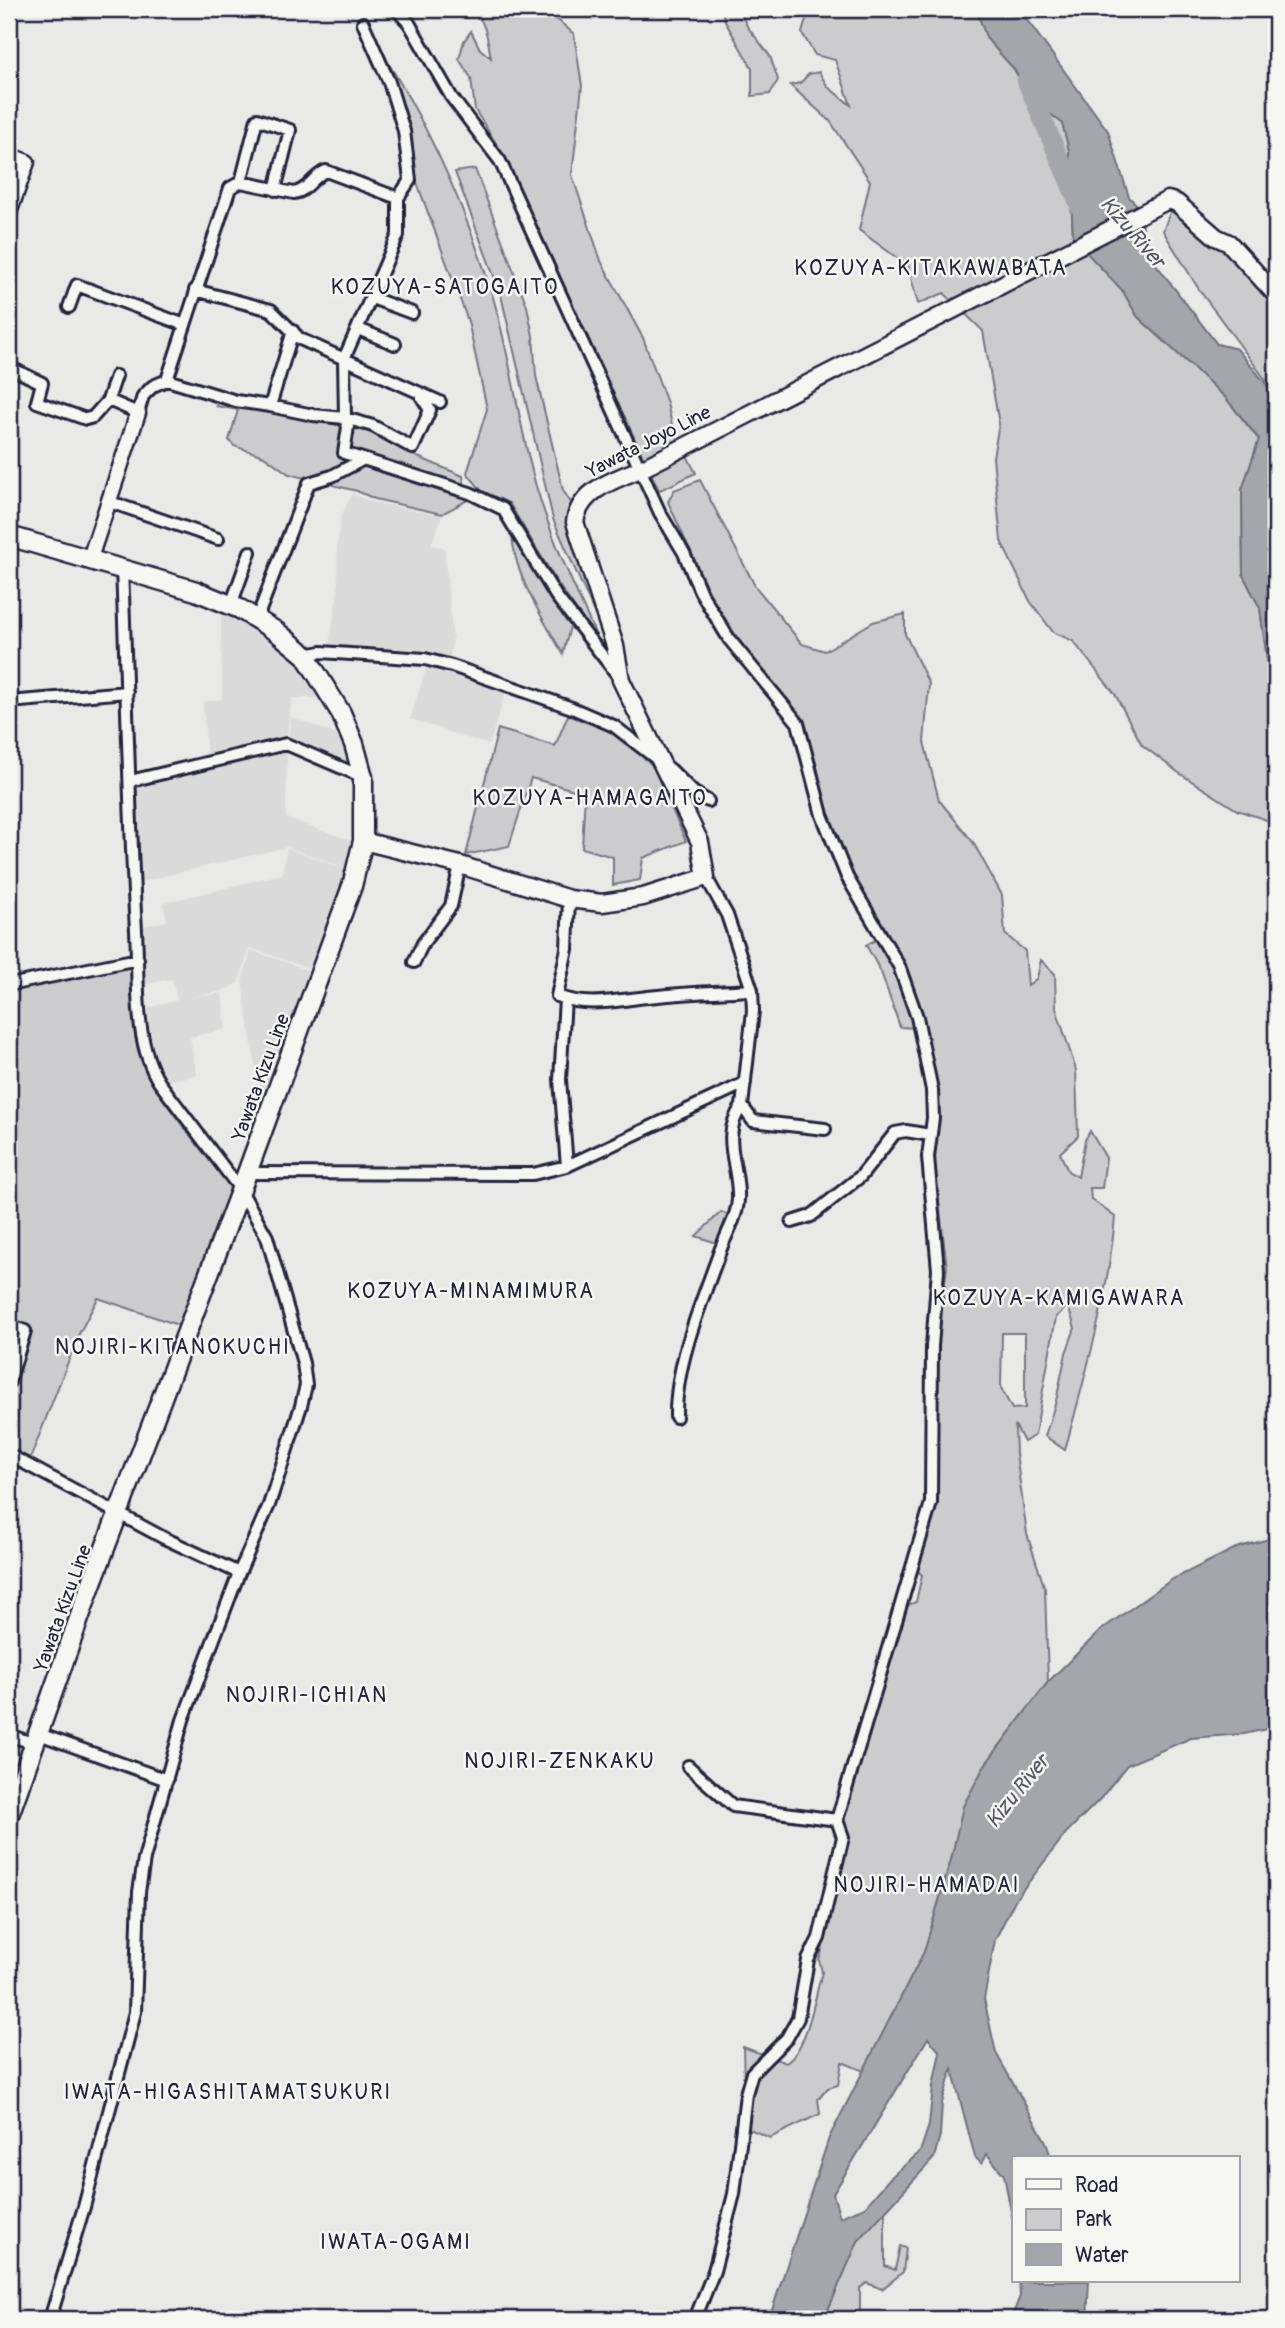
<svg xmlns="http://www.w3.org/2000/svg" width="1285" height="2328" viewBox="0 0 1285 2328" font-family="Pangolin,sans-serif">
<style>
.built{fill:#dadada}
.green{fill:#ccccce;stroke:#777784;stroke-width:2;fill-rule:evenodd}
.water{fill:#a5a5ac;stroke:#71717f;stroke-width:2;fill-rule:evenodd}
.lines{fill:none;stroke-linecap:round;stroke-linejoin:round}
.river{stroke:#a5a5ac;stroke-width:19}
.minor-casing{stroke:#22223b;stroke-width:16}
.tertiary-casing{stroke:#22223b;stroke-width:19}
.secondary-casing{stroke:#22223b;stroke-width:21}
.primary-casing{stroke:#22223b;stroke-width:23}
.minor{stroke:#f6f6f2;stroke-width:10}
.tertiary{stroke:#f6f6f2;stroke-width:14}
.secondary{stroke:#f6f6f2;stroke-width:16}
.primary{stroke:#f6f6f2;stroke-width:18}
.labels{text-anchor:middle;stroke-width:5;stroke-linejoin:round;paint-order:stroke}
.street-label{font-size:19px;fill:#22223b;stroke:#f6f6f2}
.water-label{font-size:21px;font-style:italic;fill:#565668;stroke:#f6f6f2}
.neighbourhood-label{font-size:21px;letter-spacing:2px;fill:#22223b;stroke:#f6f6f2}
</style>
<rect width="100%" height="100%" fill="#e9e9e7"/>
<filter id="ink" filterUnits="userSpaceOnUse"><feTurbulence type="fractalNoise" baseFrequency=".0143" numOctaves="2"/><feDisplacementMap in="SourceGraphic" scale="14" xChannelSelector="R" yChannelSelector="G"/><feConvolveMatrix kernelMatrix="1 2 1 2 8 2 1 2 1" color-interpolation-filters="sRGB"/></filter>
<g filter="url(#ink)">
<!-- built -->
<path class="built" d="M352,494L372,502L442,516L431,545L444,547L453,642L449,659L419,652L329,645L338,591L337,545L341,517Z
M221,610L240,614L279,644L300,665L321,698H292L286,740L207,759L203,702L222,699Z
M427,666L506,691L489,745L410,719Z
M291,717L341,736L350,768L288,741Z
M280,747L287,749L286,818L355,842L349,869L287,847L140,882L135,784Z
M287,848L348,870L311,969L250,948L238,983L223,991L188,998L222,993L226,1029L190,1037L197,1075L168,1081L157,1064L150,1046L148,1008L177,1000L172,979L145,984L142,926L167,921L163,903L282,874Z
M251,950L310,971L262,1106L242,982Z"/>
<!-- green -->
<path class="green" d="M472,9H545L574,34L582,86L572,175L601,261L643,338L667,403L673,429L696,473C684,478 671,486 659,490L638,446L506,159L475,110L471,78L459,59L464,41L471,31L480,49L491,58C488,41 486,21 472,9Z
M721,9H739L747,26L770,56L778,80L770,94L752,96V68L726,23Z
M809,9H976L987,39L1014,69L1032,100L1062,122L1069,150L1073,238L1122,290L1138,317L1225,397L1259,440L1242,490L1243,575L1260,608L1269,674L1276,685V823L1237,810L1179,773L1142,745L1115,694L1073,641L1053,632L1030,601L1001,541L993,457L999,424L983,331L944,293L918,304L908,266L859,230L870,181L830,121L790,85L800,83L809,74L819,72L828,87L851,105L835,60L815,55L802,33Z
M382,53C430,128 466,209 492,294C511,357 518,423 536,486C552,541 577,593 600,644L558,584L509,503L482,491L467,473L487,409L468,321L416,180L407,130Z
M475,169L527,306L533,336L536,376L563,490L569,500L576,505L614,658L553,519L501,295L455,172Z
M1172,207L1228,247L1276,300V394L1200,291L1163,231Z
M218,401L367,431L413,455L463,476L466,501L442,514L375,499L357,491L289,474L264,456L234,446L229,440L238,410L216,406Z
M700,480L755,586L802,644L825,651L873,622L905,614V634L929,684L924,742L939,800L973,842L1002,895L1005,934L1025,951L1028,986L1037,978L1041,960L1055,974L1056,1008L1076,1070L1078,1136L1060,1153L1068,1171L1078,1177L1085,1140L1090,1131L1106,1158L1102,1188H1090L1091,1199L1115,1217C1108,1297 1086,1373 1065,1450L1045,1436L1056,1401L1066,1353L1075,1328L1068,1306L1056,1317L1035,1435L1024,1442L1015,1425L1016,1454L1027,1534L1045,1589L1048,1682L985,1765L964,1806L951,1860L924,1952L864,2071L842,2062L838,2085L828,2088L818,2099L820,2114L770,2138L745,2127L743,2047L786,2063C807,2050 815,1996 822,1972L819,1960L823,1947L819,1927L843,1853L839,1826L905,1606L916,1602L922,1575L915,1568L936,1503L935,1354L947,1268L933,1153L939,1117L932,1060L916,1028L900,1027L881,972L866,945L883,936L858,889L829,815L815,759L795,713L755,663L714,603L668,502L674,490ZM1002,1333H1025V1408L1012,1409L1001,1388Z
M512,530L571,623L563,654C542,617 512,573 512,530Z
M568,715L609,731L652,764L686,841L643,858L640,880L613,885V857L582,848L585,793L531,778L509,846L466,855L498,729L555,746Z
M132,966C134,991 132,1018 136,1042C146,1090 203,1149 234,1188L181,1326L98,1298L79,1334L30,1459L9,1449V1391L32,1330L9,1321V990Z
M721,1212L731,1216L717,1243L696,1236Z
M885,2211V2266L895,2270L900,2246L906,2248L903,2272L882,2289L867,2283L860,2288V2319H824L858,2241Z"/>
<!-- water -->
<path class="water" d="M976,9H1019L1108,131L1129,197L1141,209L1144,238L1149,255L1217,344L1237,349L1276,396V685L1269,674L1260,608L1243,575L1242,490L1259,439L1225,397L1138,317L1122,290L1073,238L1069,150L1062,123L1032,100L1014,69L987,39Z
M1276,1537V1727L1244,1734L1191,1738L1127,1765L1100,1799L1067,1832L1015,1900L995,1940L984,1999L996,2053L1046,2142L1051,2158H1014V2227L1004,2175L987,2154L982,2164L975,2157L952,2069L942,2103L940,2135L934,2158L858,2241L824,2319H769L829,2138L924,1952L951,1860L963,1806L985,1765L1048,1682L1101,1630L1171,1580L1236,1548ZM928,2038L940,2052L933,2086L929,2125L920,2152L890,2178L865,2207L840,2217L833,2194Z
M1019,2281H1089L1087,2319H1011L1020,2296Z"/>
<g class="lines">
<!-- river -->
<path class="river" d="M1026,80L1080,207"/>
<defs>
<path id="minor" d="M396,9L409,23L452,98L500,161L660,513L684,553L700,591L729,639L798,723L822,815L847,877L899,966L917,1017L932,1090L933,1118L928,1157L938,1270L932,1346L931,1503L837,1820L843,1837L819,1938L808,1960L798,2018L787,2038L752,2073L746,2094L734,2194L714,2271L695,2319
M363,23L389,82L404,131L410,180L398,198V235L344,359L345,418L348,427L344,453L470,493L503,509L556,596L619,677
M241,182L257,119L290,130L275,190
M195,290L271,310L300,339L440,402
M372,298L412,313
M69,307L77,285L185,325
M358,329L395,344
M9,367L42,383L37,402L86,419L93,417L108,400L138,413L143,396L153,386L167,380L236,401L270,406L313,415L345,418L373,426L413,448L430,410L420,394
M167,380L230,188L241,182L294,193C308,191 313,176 326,171L398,198
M108,400L116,376
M270,406L293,331
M110,502L218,539
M231,605L250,552
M257,618L309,483L332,476L362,460
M305,655L321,652L425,659L452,666L572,708L614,726L671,770L693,792L708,801
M9,702L127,692
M130,781L286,744L363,777
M569,899L567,949L557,996C588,1008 617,1000 648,997C683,993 717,992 752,990
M414,962L423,943L451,906L460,865
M9,985L138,959
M565,999L560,1080L567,1166
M742,1106L753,1121L825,1129
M247,1173L533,1174L567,1166L745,1083
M792,1222L811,1216L861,1176L895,1133L906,1131L930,1135
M9,1325L25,1331L9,1382
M676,1417C675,1364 702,1301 720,1251C726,1234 737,1218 738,1200C740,1166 719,1137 742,1106L753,1011L752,990L727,915L706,877
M9,1455L164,1538L239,1573
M39,1734L167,1780
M9,1735L35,1744
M688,1766L733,1806L837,1820
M50,2319L84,2207L135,2012L139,1892L144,1859L183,1720L239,1573L269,1505L301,1406L306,1385L303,1363L267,1237L240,1189L159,1082C133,1041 139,979 136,931C129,811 127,689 122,569"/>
<path id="tertiary" d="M9,155L27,162L9,213
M90,558L138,413"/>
<path id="secondary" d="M363,841L460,865L569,899L602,903L643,897L706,877L700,842L621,680L615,646L575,522C580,488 618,479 645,467L1168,200L1177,203L1216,237L1229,243L1276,295"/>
<path id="primary" d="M9,536L196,591L240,609L277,632L305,655L341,713L354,744L363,777V841L352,886L247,1173L91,1585L9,1815"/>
</defs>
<!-- minor casing -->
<use href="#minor" class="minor-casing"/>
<!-- tertiary casing -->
<use href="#tertiary" class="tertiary-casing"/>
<!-- secondary casing -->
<use href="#secondary" class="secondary-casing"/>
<!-- primary casing -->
<use href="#primary" class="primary-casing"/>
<!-- minor -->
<use href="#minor" class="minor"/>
<!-- tertiary -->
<use href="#tertiary" class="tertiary"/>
<!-- secondary -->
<use href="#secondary" class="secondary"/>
<!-- primary -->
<use href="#primary" class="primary"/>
</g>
</g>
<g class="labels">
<!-- street labels -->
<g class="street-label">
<text transform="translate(648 441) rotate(-27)" y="7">Yawata Joyo Line</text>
<text transform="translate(260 1077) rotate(-70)" y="7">Yawata Kizu Line</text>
<text transform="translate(62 1608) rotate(-70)" y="7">Yawata Kizu Line</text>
</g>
<!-- water labels -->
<g class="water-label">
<text transform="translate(1133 232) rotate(49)" y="7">Kizu River</text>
<text transform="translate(1017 1791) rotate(-51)" y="7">Kizu River</text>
</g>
<!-- neighbourhood labels -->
<g class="neighbourhood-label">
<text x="931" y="275">KOZUYA-KITAKAWABATA</text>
<text x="445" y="294">KOZUYA-SATOGAITO</text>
<text x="590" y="805">KOZUYA-HAMAGAITO</text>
<text x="471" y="1298">KOZUYA-MINAMIMURA</text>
<text x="1059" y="1305">KOZUYA-KAMIGAWARA</text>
<text x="173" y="1354">NOJIRI-KITANOKUCHI</text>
<text x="307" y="1702">NOJIRI-ICHIAN</text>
<text x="560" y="1768">NOJIRI-ZENKAKU</text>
<text x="927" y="1892">NOJIRI-HAMADAI</text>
<text x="228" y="2099">IWATA-HIGASHITAMATSUKURI</text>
<text x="396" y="2249">IWATA-OGAMI</text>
</g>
</g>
<!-- margin -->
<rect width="1285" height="2328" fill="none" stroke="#f6f6f2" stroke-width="35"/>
<rect x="18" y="18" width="1250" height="2293" fill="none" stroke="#22223b" stroke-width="2.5" filter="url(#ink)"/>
<!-- legend -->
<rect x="1012" y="2156" width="228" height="126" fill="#f6f6f2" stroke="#a1a1a9" stroke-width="2"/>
<rect x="1026" y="2179" width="35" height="10" fill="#f6f6f2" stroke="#a1a1a9" stroke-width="2"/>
<text x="1075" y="2192" font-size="21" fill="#22223b">Road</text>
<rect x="1026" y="2209" width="35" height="21" fill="#ccccce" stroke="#a1a1a9" stroke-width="2"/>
<text x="1075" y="2226" font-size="21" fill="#22223b">Park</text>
<rect x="1026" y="2244" width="35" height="21" fill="#a5a5ac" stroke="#a1a1a9" stroke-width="2"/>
<text x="1075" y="2262" font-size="21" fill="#22223b">Water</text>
</svg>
